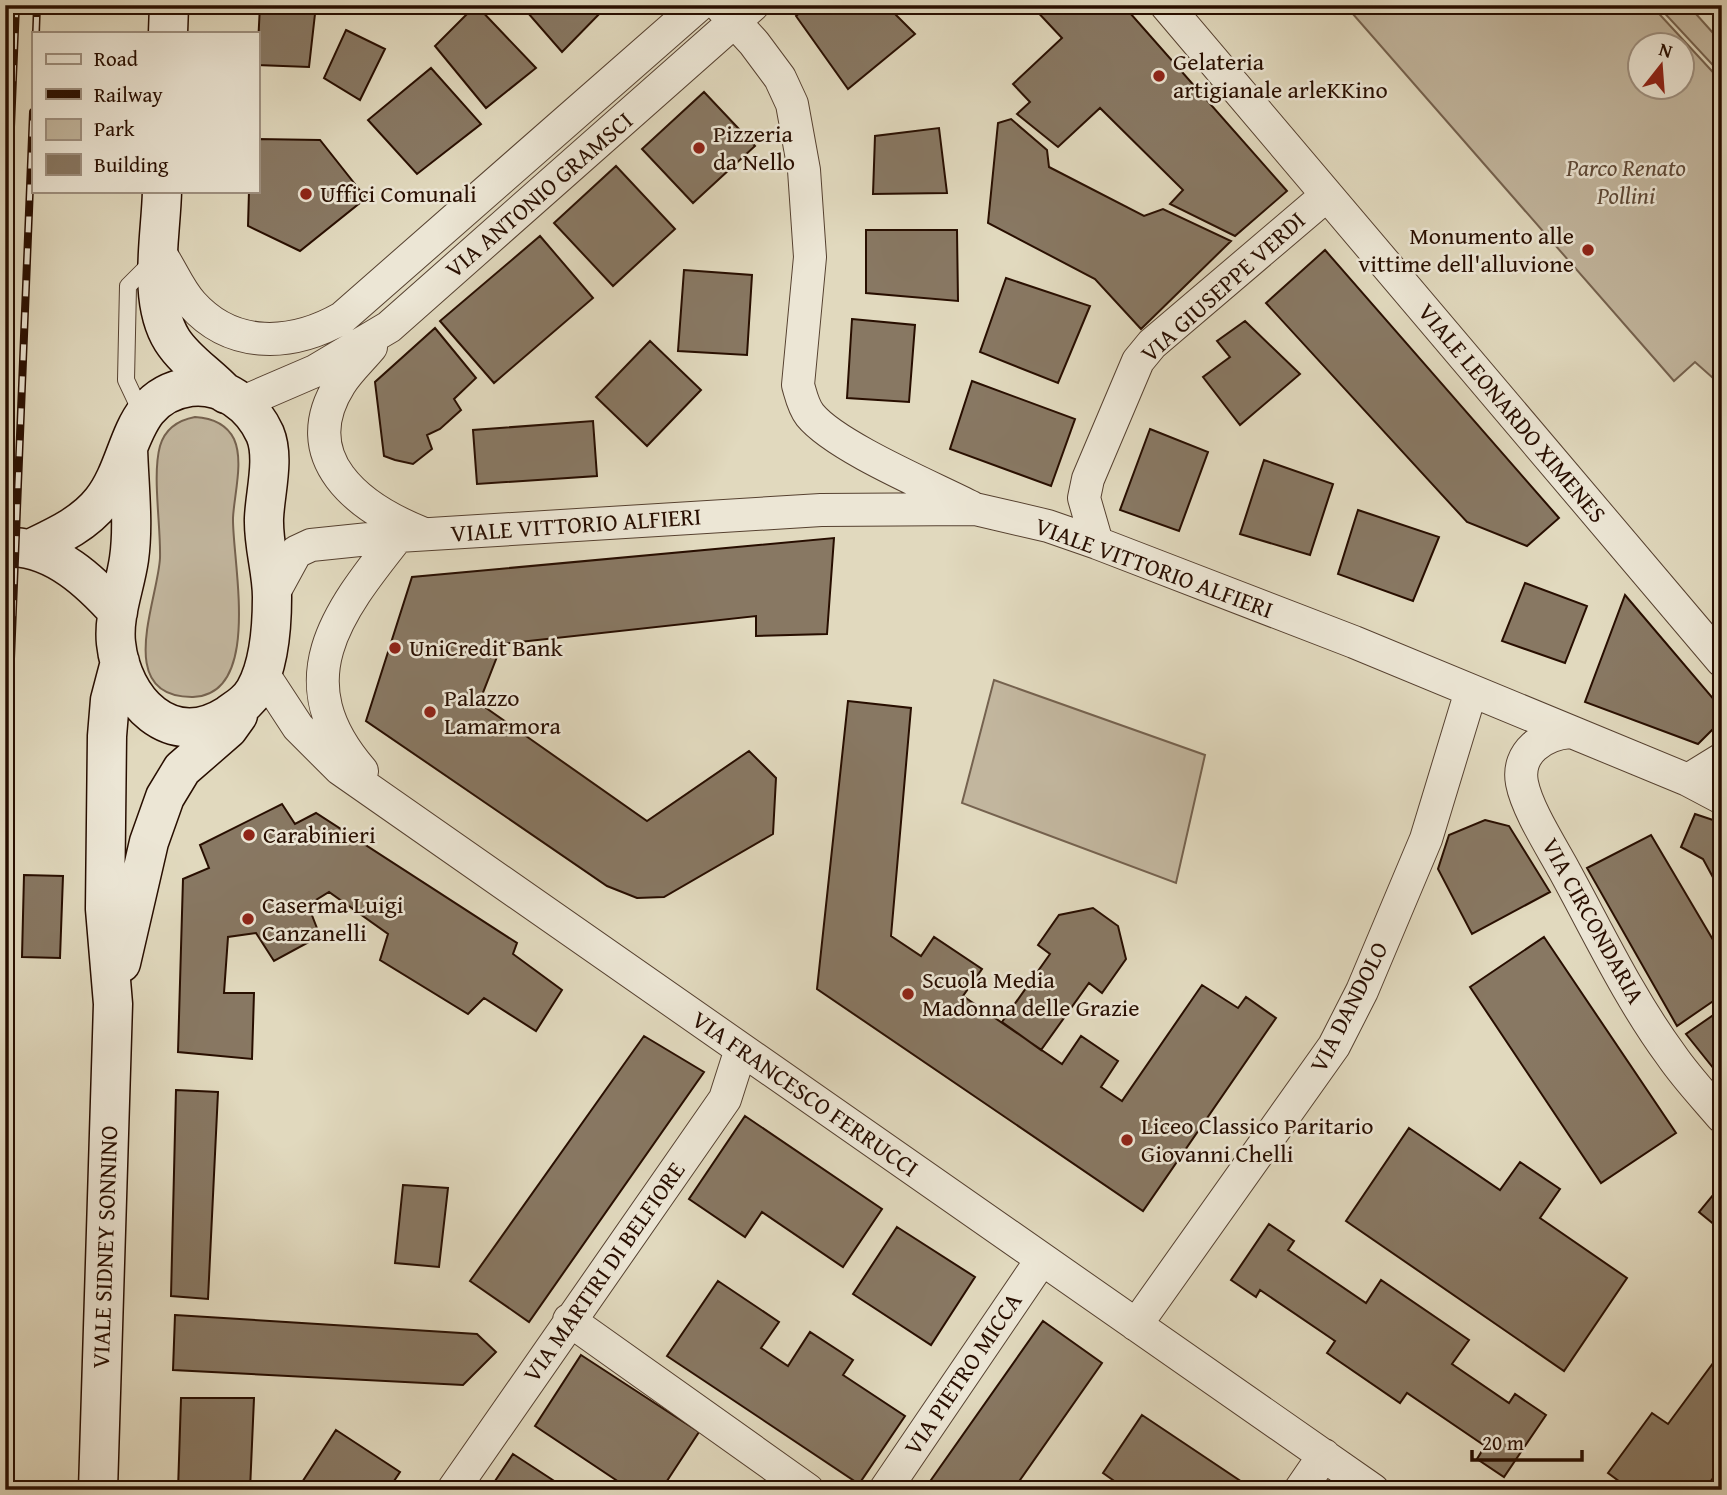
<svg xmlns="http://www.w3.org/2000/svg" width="1727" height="1495" viewBox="0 0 1727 1495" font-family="'Gentium Book Plus',serif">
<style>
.green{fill:#c2b69e;stroke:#75624f;stroke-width:2;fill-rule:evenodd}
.building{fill:#887863;stroke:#280e00;stroke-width:2}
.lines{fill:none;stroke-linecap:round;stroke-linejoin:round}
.lane-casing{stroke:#564130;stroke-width:18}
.street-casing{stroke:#564130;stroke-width:34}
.secondary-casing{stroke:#280e00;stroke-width:41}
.lane{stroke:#ece6d5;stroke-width:16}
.street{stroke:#ece6d5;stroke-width:32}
.secondary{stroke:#ece6d5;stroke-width:38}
.rail-casing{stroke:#280e00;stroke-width:8}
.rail{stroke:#ece6d5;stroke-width:5;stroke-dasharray:16;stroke-linecap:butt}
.poi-dot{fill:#8f2418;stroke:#ece6d5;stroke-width:2.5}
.labels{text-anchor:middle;stroke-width:5;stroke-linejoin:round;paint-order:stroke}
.poi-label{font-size:24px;fill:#280e00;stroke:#ece6d5;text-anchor:start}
.park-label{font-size:24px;font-style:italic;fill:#5e4937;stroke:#ece6d5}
.street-label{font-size:24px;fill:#280e00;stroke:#ece6d5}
</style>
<rect width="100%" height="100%" fill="#e1d9be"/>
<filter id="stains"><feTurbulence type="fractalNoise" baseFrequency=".00286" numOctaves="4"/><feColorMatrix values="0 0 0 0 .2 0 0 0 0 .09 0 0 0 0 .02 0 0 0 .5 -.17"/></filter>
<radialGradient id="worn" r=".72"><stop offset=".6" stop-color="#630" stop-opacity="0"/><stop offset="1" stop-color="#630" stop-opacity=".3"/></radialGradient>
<!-- green -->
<path class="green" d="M1345,5H1651L1722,82V386L1695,362L1674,381ZM1640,46H1682V88H1640Z
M1657,5H1688L1722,43V75Z
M195,417C211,418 226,423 234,439C244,461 234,495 233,518C232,560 263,695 193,697C113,698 158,600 160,558C161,526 152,475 160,446C165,429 179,420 195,417Z
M994,680L1205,755L1176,883L962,803Z"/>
<!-- building -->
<path class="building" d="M260,5H316L309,67L257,65Z
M476,5L536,68L486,108L435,46Z
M521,5H608L562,52Z
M809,5H886L915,34L848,89L796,16Z
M1031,5H1123L1287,191L1235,236L1170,204L1183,190L1100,108L1058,147L1017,114L1030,102L1013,84L1062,38Z
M346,30L385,49L360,100L324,78Z
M431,68L481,124L417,174L368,120Z
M704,92L755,146L693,203L642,149Z
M1011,119L1047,150L1049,167L1144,216L1163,209L1231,241L1141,329L1095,279L988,223L998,123Z
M939,128L947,193L873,194L875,136Z
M257,139L320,140L366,198L300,251L248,226L249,191H257Z
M616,166L675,229L613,286L554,223Z
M866,230H957L958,301L866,293Z
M540,236L593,298L494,383L440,321Z
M1325,250L1559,518L1527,546L1467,522L1266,303Z
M684,270L752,275L747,355L678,351Z
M1006,278L1090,306L1058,383L980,352Z
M852,319L915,325L909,402L847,398Z
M1245,321L1300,374L1240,425L1203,377L1230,357L1217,341Z
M435,328L476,378L454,399L461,410L440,429L427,435L432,449L413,464L395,460L384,456L375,382Z
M650,341L701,390L647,446L596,397Z
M972,381L1075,419L1051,486L950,449Z
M593,421L597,476L477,484L473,430Z
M1150,429L1208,452L1179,531L1120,510Z
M1264,460L1333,484L1310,555L1240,534Z
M1358,510L1439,537L1413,601L1338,574Z
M834,538L827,634L756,636V616L502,644L479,703L647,821L749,751L776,778L773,834L664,897L637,898L607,886L366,721L412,577Z
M1525,583L1587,606L1565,663L1502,641Z
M1625,595L1722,709L1721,721L1698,744L1585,702Z
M848,701L911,708L891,936L921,956L934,937L982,969L963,996L1062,1064L1081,1036L1118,1061L1101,1087L1122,1101L1202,985L1238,1008L1246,997L1276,1018L1143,1211L817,989Z
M282,804L295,824L316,813L517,943L513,954L562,990L536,1031L484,998L468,1014L380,960L388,934L329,892L308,905L320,936L274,961L256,933L228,937L224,993H254L252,1059L178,1052L183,879L209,868L200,845Z
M1695,814L1722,823V894L1703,859L1681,847Z
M1485,820L1509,826L1550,892L1472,934L1438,869L1449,835Z
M1651,835L1722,955V995L1677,1026L1587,868Z
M24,875L63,876L60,958L22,957Z
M1093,908L1118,926L1126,959L1102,993L1089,983L1041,1050L1002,1022L1050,954L1038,945L1059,915Z
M1544,937L1676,1133L1601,1183L1470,987Z
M1722,1009V1079L1686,1034Z
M644,1036L704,1072L529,1322L470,1281Z
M176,1090L218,1092L208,1299L171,1296Z
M745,1116L882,1209L843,1267L762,1212L745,1237L689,1199Z
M1409,1128L1500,1190L1520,1162L1560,1189L1540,1218L1627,1278L1564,1371L1346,1221Z
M1722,1184V1231L1699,1212Z
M403,1185L448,1188L439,1267L395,1263Z
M1269,1224L1294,1241L1288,1250L1366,1303L1381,1280L1469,1340L1452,1364L1509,1403L1515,1394L1546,1415L1504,1477L1477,1459L1485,1446L1407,1393L1400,1403L1327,1353L1335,1341L1260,1290L1256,1297L1231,1280Z
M897,1227L975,1277L931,1345L853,1294Z
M718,1281L779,1322L761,1348L788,1366L810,1332L853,1360L843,1375L905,1416L859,1484L667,1356Z
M175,1315L477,1334L496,1352L463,1385L173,1370Z
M1043,1321L1102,1363L1013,1490H924Z
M1722,1351V1466L1704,1490H1631L1608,1473L1652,1413L1668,1424Z
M581,1355L699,1432L661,1490H631L535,1426Z
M181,1398H254L250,1490H178Z
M1142,1415L1254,1490H1127L1103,1473Z
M336,1430L400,1472L388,1490H297Z
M513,1454L568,1490H489Z"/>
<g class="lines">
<defs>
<path id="lane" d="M142,414L126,380L128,286L152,262"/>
<path id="street" d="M1166,5L1722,661
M720,6L754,43L780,78L792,104L804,170L810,257L798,385C801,395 803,406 810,415C836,447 932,487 971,507
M160,253C171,269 179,290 192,304C233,350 293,346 342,318L699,5
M371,347C361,359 348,371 340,384C293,458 359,508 422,533
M243,402L315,371L389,327L753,5
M1097,543L1084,498L1088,479L1138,361L1152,344L1327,195
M272,596L296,552L311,545L398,536L821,510L975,509L1048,526L1097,543L1354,642L1688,780L1722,798
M262,672L298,727L340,769L1373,1490
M1570,732C1544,734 1516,752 1522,783C1527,809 1551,846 1564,870C1598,932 1629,998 1671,1055C1686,1077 1705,1097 1722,1117
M362,771C284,681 336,614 398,536
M1688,780L1722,759
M569,1320L808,1490
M1136,1325L1334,1046L1362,991L1426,839L1471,691
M453,1490L725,1099L741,1049
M885,1490L1042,1259
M1300,1490L1324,1455"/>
<path id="secondary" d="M168,33L169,5
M162,191C161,237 147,300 172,340C186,362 209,375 226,394
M13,547C56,549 90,581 118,612
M32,548C57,536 84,524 102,501C134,460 127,396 190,387C223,383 252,405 265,434C275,458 265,493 264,518C263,545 272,571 272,597C272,626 269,665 255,690C248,702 239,707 228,715C170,752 122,700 116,643C113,615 125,587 129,559C134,524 129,484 128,448
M121,963L149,842L165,797L182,769L228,729L238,715
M98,1490L113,1004L105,909L107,736L110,700L120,662"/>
</defs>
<!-- lane casing -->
<use href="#lane" class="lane-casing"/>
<!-- street casing -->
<use href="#street" class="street-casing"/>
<!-- secondary casing -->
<use href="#secondary" class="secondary-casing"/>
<!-- lane -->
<use href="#lane" class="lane"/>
<!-- street -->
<use href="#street" class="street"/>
<!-- secondary -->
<use href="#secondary" class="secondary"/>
<defs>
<path id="rail" d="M36,33L37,5
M5,273L16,5
M5,808L33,112"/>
</defs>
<!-- rail casing -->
<use href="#rail" class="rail-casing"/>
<!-- rail -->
<use href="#rail" class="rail"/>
</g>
<!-- markers -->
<g class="poi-dot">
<circle cx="1159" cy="76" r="7"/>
<circle cx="699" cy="148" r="7"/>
<circle cx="306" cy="194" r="7"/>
<circle cx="1588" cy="250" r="7"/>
<circle cx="395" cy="648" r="7"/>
<circle cx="430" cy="712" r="7"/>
<circle cx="249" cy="835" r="7"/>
<circle cx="248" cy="919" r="7"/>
<circle cx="908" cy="994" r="7"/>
<circle cx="1127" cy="1140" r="7"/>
</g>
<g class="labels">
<!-- poi labels -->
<g class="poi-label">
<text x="1173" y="70">Gelateria<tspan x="1173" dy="28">artigianale arleKKino</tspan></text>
<text x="713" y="142">Pizzeria<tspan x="713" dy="28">da Nello</tspan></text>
<text x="320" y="202">Uffici Comunali</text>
<text x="1574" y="244" text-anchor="end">Monumento alle<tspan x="1574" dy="28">vittime dell'alluvione</tspan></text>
<text x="409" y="656">UniCredit Bank</text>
<text x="444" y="706">Palazzo<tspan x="444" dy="28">Lamarmora</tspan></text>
<text x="263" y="843">Carabinieri</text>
<text x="262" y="913">Caserma Luigi<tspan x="262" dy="28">Canzanelli</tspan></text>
<text x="922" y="988">Scuola Media<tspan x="922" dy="28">Madonna delle Grazie</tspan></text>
<text x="1141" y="1134">Liceo Classico Paritario<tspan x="1141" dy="28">Giovanni Chelli</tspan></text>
</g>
<!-- park labels -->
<g class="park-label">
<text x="1626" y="176">Parco Renato<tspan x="1626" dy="28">Pollini</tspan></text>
</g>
<!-- street labels -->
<g class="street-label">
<text transform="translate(539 195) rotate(-41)" y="8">VIA ANTONIO GRAMSCI</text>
<text transform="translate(1223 287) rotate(-42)" y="8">VIA GIUSEPPE VERDI</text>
<text transform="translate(1512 413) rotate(50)" y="8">VIALE LEONARDO XIMENES</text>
<text transform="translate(576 525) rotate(-4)" y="8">VIALE VITTORIO ALFIERI</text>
<text transform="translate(1154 568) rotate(20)" y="8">VIALE VITTORIO ALFIERI</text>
<text transform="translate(1593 921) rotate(61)" y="8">VIA CIRCONDARIA</text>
<text transform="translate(1349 1007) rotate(-63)" y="8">VIA DANDOLO</text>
<text transform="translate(805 1094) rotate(35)" y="8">VIA FRANCESCO FERRUCCI</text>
<text transform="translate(105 1247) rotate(-88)" y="8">VIALE SIDNEY SONNINO</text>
<text transform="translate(604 1272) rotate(-55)" y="8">VIA MARTIRI DI BELFIORE</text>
<text transform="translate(963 1374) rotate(-56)" y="8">VIA PIETRO MICCA</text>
</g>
</g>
<!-- margin -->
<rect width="1727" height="1495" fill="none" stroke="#e1d9be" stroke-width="28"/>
<rect x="7" y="7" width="1713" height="1481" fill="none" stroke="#280e00" stroke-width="3.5"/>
<rect x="14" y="14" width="1699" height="1467" fill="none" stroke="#280e00" stroke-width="2"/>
<!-- legend -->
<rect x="32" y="32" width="228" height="161" fill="#ece6d5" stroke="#9e9080" stroke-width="2"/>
<rect x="46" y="54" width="35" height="10" fill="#ece6d5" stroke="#9e9080" stroke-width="2"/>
<text x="94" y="66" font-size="21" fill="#280e00">Road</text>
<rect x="46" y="89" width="35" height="10" fill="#280e00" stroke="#9e9080" stroke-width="2"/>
<text x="94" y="102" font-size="21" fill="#280e00">Railway</text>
<rect x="46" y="119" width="35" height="21" fill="#c2b69e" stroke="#9e9080" stroke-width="2"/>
<text x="94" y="136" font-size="21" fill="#280e00">Park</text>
<rect x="46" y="154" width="35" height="21" fill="#887863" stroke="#9e9080" stroke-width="2"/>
<text x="94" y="172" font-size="21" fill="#280e00">Building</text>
<!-- north arrow -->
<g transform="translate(1661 66) rotate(17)"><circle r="33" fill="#ece6d5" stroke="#9e9080" stroke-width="2"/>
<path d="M0-5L12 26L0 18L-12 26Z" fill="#8f2418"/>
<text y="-10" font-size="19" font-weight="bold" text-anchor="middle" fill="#280e00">N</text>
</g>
<!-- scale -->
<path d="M1472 1450v10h110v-10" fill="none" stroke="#280e00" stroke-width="3.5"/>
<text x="1482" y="1450" font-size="21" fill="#280e00" stroke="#ece6d5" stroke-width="5" paint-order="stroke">20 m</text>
<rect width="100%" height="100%" filter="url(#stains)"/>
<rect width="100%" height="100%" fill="url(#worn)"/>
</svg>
